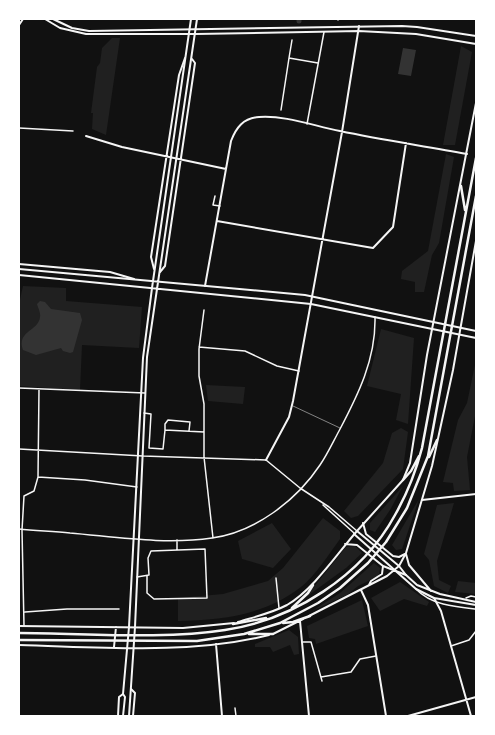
<svg xmlns="http://www.w3.org/2000/svg" width="495" height="735" viewBox="0 0 495 735" font-family="'Asap Condensed',sans-serif">
<style>
.green{fill:#202020}
.water{fill:#333}
.lines{fill:none;stroke-linecap:round;stroke-linejoin:round}
.river{stroke:#333;stroke-width:5}
.service{stroke:#f5f5f5;stroke-width:0.5}
.minor{stroke:#f5f5f5;stroke-width:1.5}
.tertiary{stroke:#f5f5f5;stroke-width:2}
.secondary{stroke:#f5f5f5;stroke-width:2}
.primary{stroke:#f5f5f5;stroke-width:2}
.trunk{stroke:#f5f5f5;stroke-width:2.5}
</style>
<rect width="100%" height="100%" fill="#111"/>
<!-- green -->
<path class="green" d="M112,38H120L106,135L92,129L93,113H91L97,67L100,63L102,48Z
M461,46L472,52L455,145H443Z
M446,154L454,157L439,243L432,255L424,292H415V282L401,279L402,271L428,251Z
M23,286L66,288V301L142,307L139,348L82,345L80,390L19,386V304Z
M381,329L414,338L408,424L396,420L401,394L367,386Z
M476,360V411L467,457L470,490L454,491L453,483L443,482L458,420L467,403Z
M206,385L245,387L243,404L208,401Z
M401,428L408,432L403,469L358,516L351,518L344,511L383,463L392,433Z
M403,486L390,510L375,532L370,530V523Z
M419,499L402,549L396,550L392,545Z
M454,503L437,561L439,580L451,586L448,593L434,586L429,560L424,554L437,505Z
M323,518L340,531V539C329,554 315,576 301,587C265,615 222,620 178,621V598L223,594L268,581L283,568Z
M272,523L291,549L273,568L242,559L238,541Z
M355,546L362,553L346,568L302,600L309,593L346,547Z
M374,563L380,568L379,576L358,586L347,595L312,611L340,593Z
M458,581L476,583V594L455,592Z
M400,582L429,602L427,606L404,599L380,611L371,598Z
M362,600L368,626L316,644L315,639L309,638L307,626Z
M289,630L298,637L299,654L294,655L290,645L273,652L270,647H255V644Z"/>
<!-- water -->
<path class="water" d="M403,48L416,50L411,76L398,74Z
M40,301L45,302L51,309L80,313L82,320L73,352L70,353L63,351L61,348L36,355L23,350C16,331 39,331 40,317C41,313 38,308 37,304Z"/>
<g class="lines">
<!-- river -->
<path class="river" d="M299,21V19"/>
<!-- service -->
<path class="service" d="M293,406L340,428"/>
<!-- minor -->
<path class="minor" d="M338,20V19
M289,58L292,40
M281,110L289,58L318,63
M307,124L324,32
M19,128L73,131
M215,196L213,205L220,206
M204,310L199,349V376L204,404V457L213,538
M199,347L245,351L277,366L299,371
M19,388L145,393
M144,413L151,414L149,448L163,449L165,430L204,432
M165,430V424L168,420L190,422L189,431
M19,449L143,456L266,460L300,488L329,507L357,531
M38,477L85,480L137,487
M323,505L354,533
M19,529C36,531 53,531 70,533C117,537 165,545 212,538C255,532 296,501 320,465C327,455 333,442 339,431C358,395 376,359 375,317
M177,540V550
M137,577L149,575L148,558L151,551L205,549L207,598L154,599L147,593V576
M276,578L279,608
M416,589C431,605 455,607 476,609
M466,598L471,596L476,597
M25,612L67,609H119
M24,626L22,530L24,496L34,491L38,477L39,389
M303,642H311L322,681
M451,646L469,640L476,631
M321,677L351,672L360,659L376,656
M235,708L236,716"/>
<!-- tertiary -->
<path class="tertiary" d="M19,25L23,19
M86,136L122,147L226,169
M217,221L373,248L393,227L406,143
M19,264L110,272L134,279
M154,269L151,257L179,75L185,58
M160,272L165,266L195,63L192,59
M205,286L231,141C236,128 243,118 259,117C285,115 314,126 340,131C382,140 425,146 467,154
M266,460L289,417L293,401L342,132L359,26
M422,500L476,494
M363,523L366,534L393,556L399,557L405,554
M345,544L357,545L383,566L382,574L371,581L369,585
M383,566L406,575
M361,590L368,605L386,716
M434,598L441,611L471,716
M309,616L387,576L399,566
M300,621L309,716
M238,622C254,617 272,613 287,605C313,590 337,554 357,531
M19,626L183,628L234,623
M273,634L303,619
M216,644L222,716
M19,645C100,647 190,655 269,635
M114,647L116,627
M131,689L135,693L133,716
M118,716L119,697L123,694
M408,716L476,697"/>
<!-- secondary -->
<path class="secondary" d="M45,19L60,28L86,34H196L359,31L416,34L476,44
M53,19L72,28L89,31L402,26L417,27L476,36
M476,103L427,355L410,463L403,480L357,531L399,566L406,575L417,585L440,594L476,602
M354,534L416,589L434,598L476,605
M406,554L409,565L431,591
M399,566L406,553L432,466L453,370L476,241
M129,627L143,358L152,288
M135,627L147,357L157,289"/>
<!-- primary -->
<path class="primary" d="M19,269L305,295L476,331
M19,275L311,304L476,338
M152,288L191,19
M157,289L197,19
M123,716L125,697L123,694L129,627
M129,716L135,627"/>
<!-- trunk -->
<path class="trunk" d="M461,186L465,210
M429,457L437,440
M403,480L411,471L419,456
M292,608L308,593L313,585
M283,623L293,622L310,616
M233,624L266,618
M19,633C85,633 161,640 225,630C293,620 362,576 395,515C407,494 416,471 422,448L476,158
M249,634H273
M19,640L197,641L244,634L280,623L318,603L340,588L368,563L386,542L407,508L428,456L476,196"/>
</g>
<!-- border -->
<rect width="495" height="735" fill="none" stroke="#ffffff" stroke-width="40"/>
</svg>
